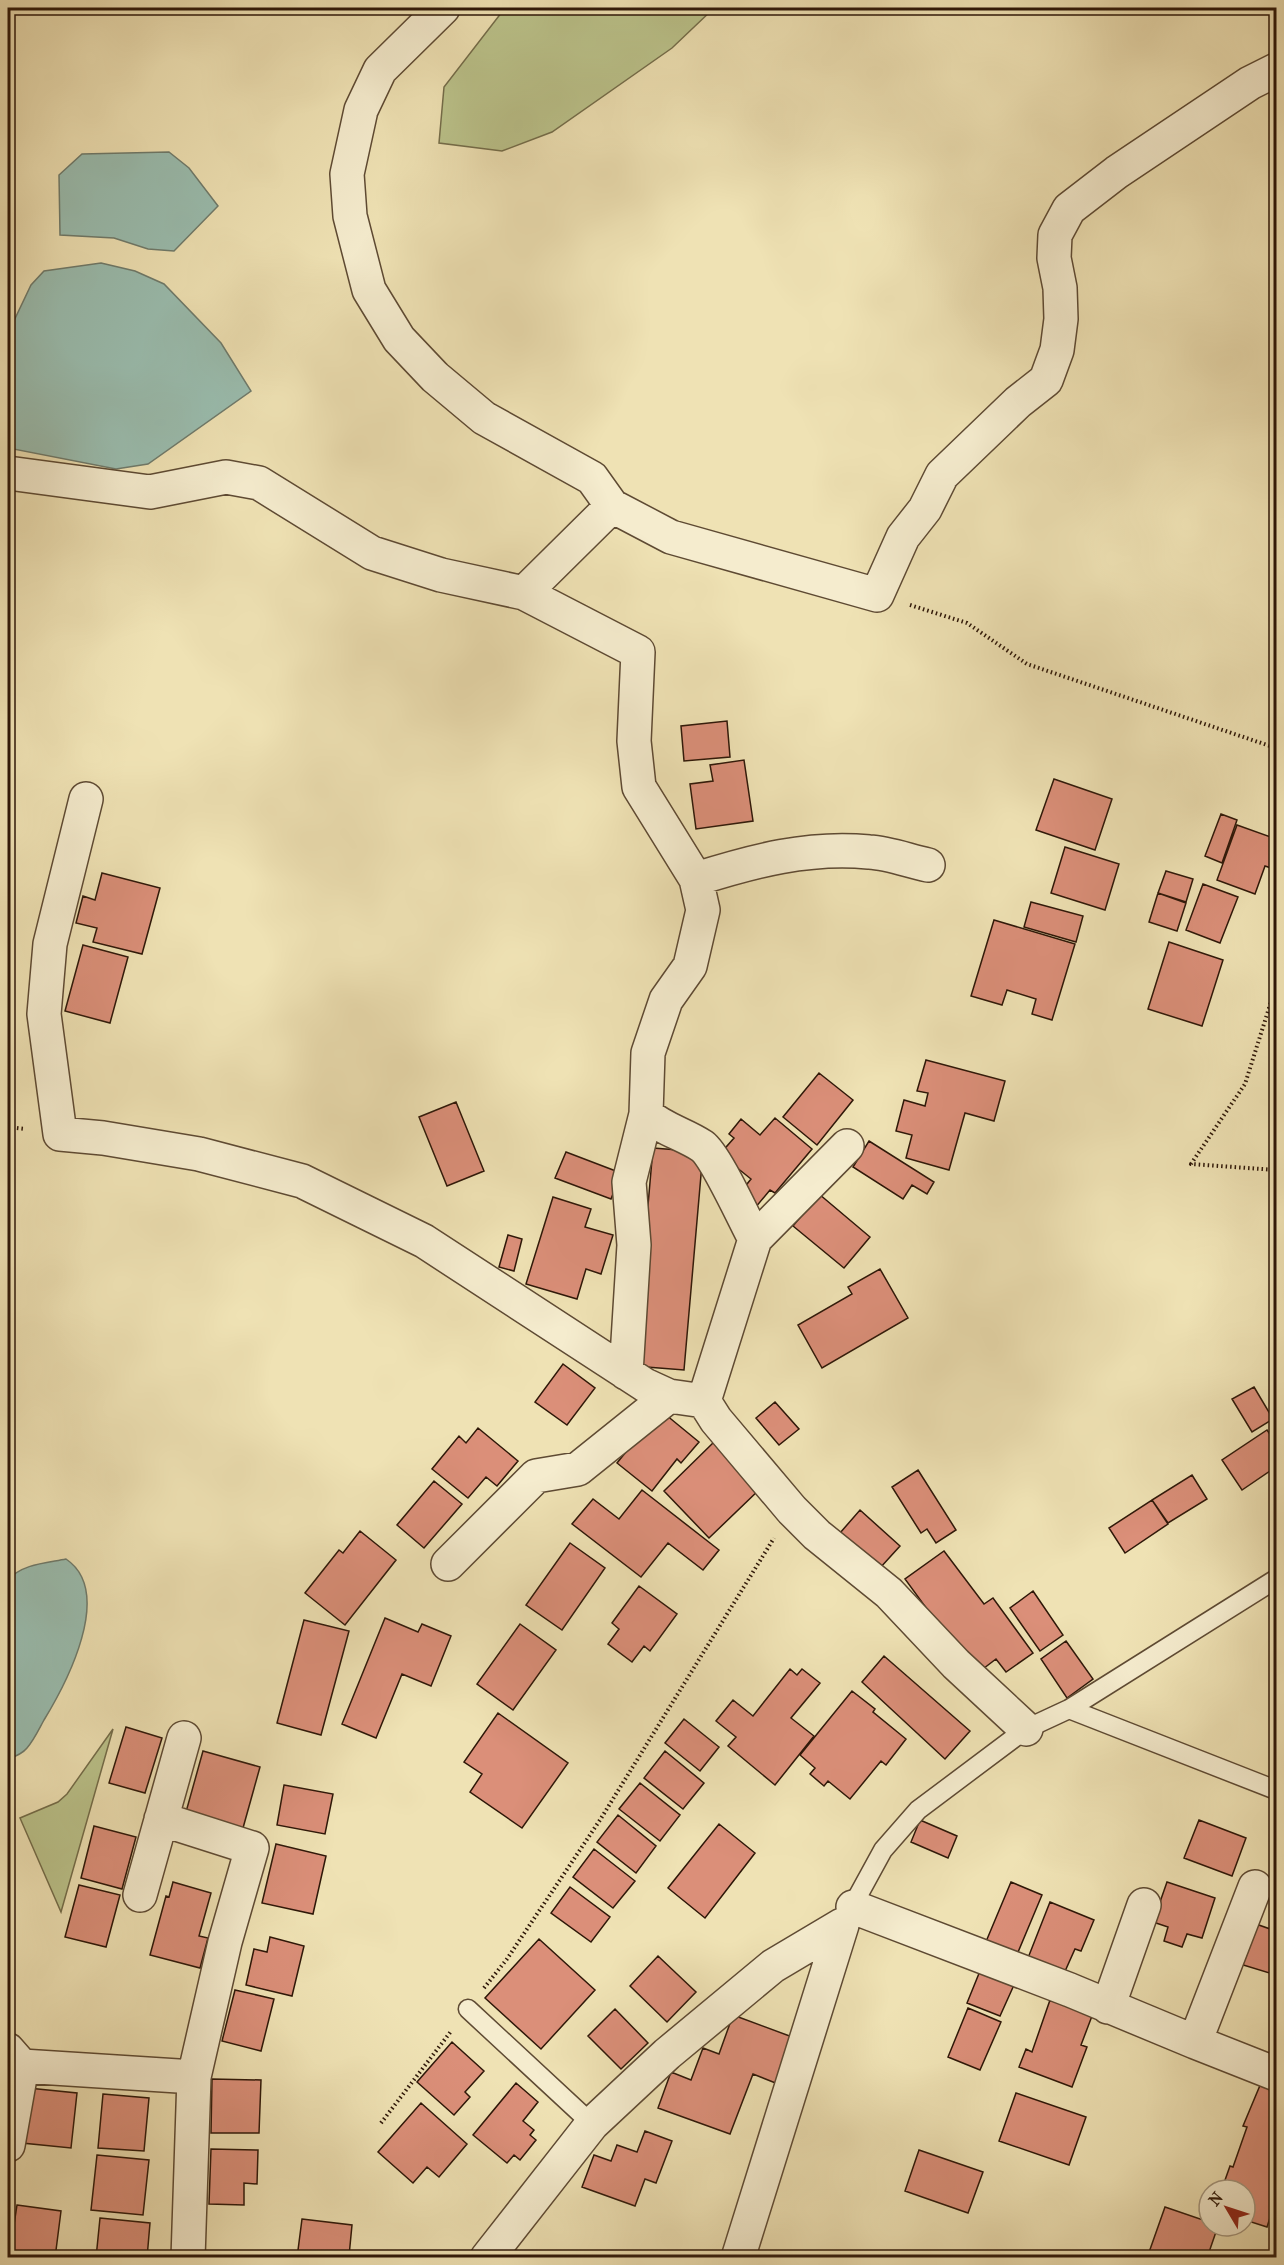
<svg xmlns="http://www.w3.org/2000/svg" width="1284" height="2265" viewBox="0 0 1284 2265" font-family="'IM FELL French Canon',serif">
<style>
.green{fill:#bbc38b;stroke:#746d4a;stroke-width:1.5}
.water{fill:#9abdaf;stroke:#6f7b6c;stroke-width:1.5}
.building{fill:#db8f79;stroke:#2e1708;stroke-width:1.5}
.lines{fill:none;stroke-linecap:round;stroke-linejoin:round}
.lane-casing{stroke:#5e4a33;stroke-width:21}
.street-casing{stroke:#5e4a33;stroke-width:36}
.path{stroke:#2e1708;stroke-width:4;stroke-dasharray:1.5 3;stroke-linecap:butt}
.lane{stroke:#f5ecce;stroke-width:18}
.street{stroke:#f5ecce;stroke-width:33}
</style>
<rect width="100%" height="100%" fill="#efe2b4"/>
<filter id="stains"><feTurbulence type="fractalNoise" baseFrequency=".00333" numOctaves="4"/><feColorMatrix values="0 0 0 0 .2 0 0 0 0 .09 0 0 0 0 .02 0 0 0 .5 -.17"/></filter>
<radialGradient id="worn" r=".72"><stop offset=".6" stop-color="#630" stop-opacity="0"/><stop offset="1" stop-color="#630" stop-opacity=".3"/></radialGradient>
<!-- green -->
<path class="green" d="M505,8H714L672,48L552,132L502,151L439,143L444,87Z
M113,1729L61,1912L20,1818L58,1802L67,1794Z"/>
<!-- water -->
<path class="water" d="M169,152L189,168L218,206L174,251L148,249L114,238L60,235L59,175L82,154Z
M101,263L135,271L164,284L221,343L251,391L148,464L116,469L8,448V364L11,327L31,285L44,271Z
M66,1559C115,1592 66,1684 44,1720C39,1729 34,1740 27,1748C23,1753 14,1757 8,1759V1580C22,1564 46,1563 66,1559Z"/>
<!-- building -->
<path class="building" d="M727,721L730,757L684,761L681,726Z
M744,760L753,821L696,829L690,784L713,781L710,765Z
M1054,779L1112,799L1095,850L1036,830Z
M1221,814L1237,820L1222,863L1205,856Z
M1237,825L1276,839V853L1271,868L1265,866L1255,894L1217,880Z
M1065,847L1119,864L1105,910L1051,893Z
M1166,871L1193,879L1186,902L1158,893Z
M102,873L160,888L142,954L93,942L97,928L76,923L83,896L95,900Z
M1203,884L1238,897L1220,943L1186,930Z
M1158,893L1186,903L1177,931L1149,922Z
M1031,902L1083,916L1076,942L1024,927Z
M994,920L1075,944L1052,1020L1032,1014L1036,999L1007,990L1002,1005L971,996Z
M1169,942L1223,960L1202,1026L1148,1009Z
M83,945L128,957L110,1023L65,1011Z
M926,1060L1005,1081L994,1121L965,1113L949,1170L906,1158L912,1135L896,1131L904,1100L925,1106L928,1093L917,1091Z
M819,1073L853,1100L817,1145L783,1117Z
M456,1102L484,1171L447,1186L419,1117Z
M775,1118L812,1149L775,1193L770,1190L755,1208L739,1194L751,1179L720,1154L734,1138L729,1134L741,1119L760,1135Z
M869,1141L934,1182L927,1194L912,1185L903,1199L853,1167Z
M653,1148L703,1152L684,1370L634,1366Z
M566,1152L621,1173L611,1199L555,1178Z
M819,1194L870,1237L844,1268L793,1226Z
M553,1197L591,1209L585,1227L613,1235L601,1274L586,1269L577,1299L526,1284Z
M508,1235L522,1239L514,1271L499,1267Z
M880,1269L908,1318L822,1368L798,1325L852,1294L848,1287Z
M563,1364L595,1388L567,1425L535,1402Z
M1254,1387L1273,1419L1252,1432L1232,1399Z
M775,1402L799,1429L779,1445L756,1418Z
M660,1410L699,1442L681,1463L677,1459L652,1491L617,1463Z
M478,1428L518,1461L497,1486L486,1477L468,1498L432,1469L459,1436L466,1443Z
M1267,1430L1276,1443V1467L1242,1490L1222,1460Z
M716,1440L762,1487L709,1538L664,1491Z
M918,1470L956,1530L936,1543L927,1529L921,1533L892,1487Z
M1192,1475L1207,1499L1168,1523L1152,1500Z
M434,1481L462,1504L424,1548L397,1525Z
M642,1490L719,1550L703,1570L668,1543L641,1577L572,1524L593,1499L619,1519Z
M1152,1500L1168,1524L1125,1553L1109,1528Z
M860,1510L900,1546L880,1568L840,1533Z
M360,1531L396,1560L345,1625L305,1593L339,1550L343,1553Z
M570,1543L605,1568L562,1630L526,1605Z
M944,1551L984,1604L993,1598L1033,1653L1006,1672L996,1659L975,1675L905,1579Z
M639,1586L677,1614L650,1651L644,1646L632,1662L608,1644L619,1629L612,1623Z
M1033,1591L1063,1635L1040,1651L1010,1608Z
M385,1618L418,1632L422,1624L451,1636L431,1686L402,1674L376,1738L342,1724Z
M304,1620L349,1631L321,1735L277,1723Z
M520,1624L556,1650L513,1710L477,1684Z
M1066,1641L1093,1679L1067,1698L1041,1659Z
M884,1656L970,1731L945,1759L862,1682Z
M790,1669L797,1675L802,1669L820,1683L791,1718L814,1736L775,1785L728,1746L736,1737L716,1721L733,1700L753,1716Z
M852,1691L875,1709L873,1712L906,1739L886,1765L881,1761L850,1799L828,1781L824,1786L810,1774L815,1768L800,1755Z
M498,1713L568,1763L522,1828L470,1792L482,1774L464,1762Z
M684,1719L719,1747L700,1771L665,1743Z
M126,1727L162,1738L145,1793L109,1783Z
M203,1751L260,1767L243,1828L186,1812Z
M665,1751L704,1783L683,1809L644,1778Z
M640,1783L680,1815L660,1841L619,1809Z
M284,1785L333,1794L325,1834L277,1825Z
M618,1815L656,1846L636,1873L597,1842Z
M920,1820L957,1836L948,1858L911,1842Z
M1199,1820L1246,1838L1232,1876L1184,1858Z
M719,1824L755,1853L705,1918L668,1888Z
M94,1826L136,1837L122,1889L81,1878Z
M1276,1827V1843L1271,1841Z
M276,1844L326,1856L313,1914L262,1903Z
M594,1849L635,1881L613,1908L573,1877Z
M173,1882L211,1893L199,1936L208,1938L200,1968L150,1955L166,1896L169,1897Z
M1011,1882L1042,1895L1016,1957L985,1944Z
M1167,1882L1215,1898L1202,1938L1187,1934L1182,1947L1164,1941L1168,1927L1153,1922Z
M79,1885L120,1895L106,1947L65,1937Z
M570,1887L610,1917L591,1942L551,1913Z
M1050,1902L1094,1920L1081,1951L1075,1949L1062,1978L1026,1963Z
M1253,1923L1276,1931V1975L1240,1964Z
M270,1937L304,1946L292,1996L246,1985L254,1949L267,1952Z
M539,1939L595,1990L541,2049L485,1998Z
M658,1956L696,1992L667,2022L630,1986Z
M980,1971L1014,1985L1000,2016L967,2003Z
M235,1990L274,1999L261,2051L222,2041Z
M1050,2000L1092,2016L1081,2045L1087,2047L1072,2087L1019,2067L1026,2049L1032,2052Z
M968,2008L1001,2022L980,2070L948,2057Z
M615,2009L648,2043L621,2069L588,2036Z
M733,2015L795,2038L778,2084L753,2074L730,2134L658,2108L671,2072L691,2080L703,2048L719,2054Z
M452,2042L484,2071L465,2092L470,2097L454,2115L417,2082Z
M212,2079L261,2080L259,2133H211Z
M516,2083L538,2102L523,2121L534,2130L530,2135L536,2140L520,2160L514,2155L507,2163L473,2135Z
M1261,2083L1276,2089V2199L1267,2227L1245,2220V2190H1226L1228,2184L1224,2183L1230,2166L1233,2167L1247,2127L1243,2126Z
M28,2088L77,2093L71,2148L22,2143Z
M1016,2093L1086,2117L1069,2165L999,2141Z
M103,2094L149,2098L144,2151L98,2148Z
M421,2103L467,2144L439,2177L427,2167L413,2183L378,2152Z
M645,2131L672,2141L656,2183L645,2179L635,2206L582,2187L594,2155L611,2161L617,2145L637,2152Z
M211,2149L258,2150L257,2184L244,2183V2205L209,2204Z
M919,2150L983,2172L968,2213L905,2191Z
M97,2155L149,2160L143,2215L91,2210Z
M17,2205L61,2211L55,2258H9Z
M1165,2207L1209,2222V2226H1218L1207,2258H1147Z
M100,2218L150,2223L147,2258H96Z
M302,2219L352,2225L349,2256L297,2258Z"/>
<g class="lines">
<defs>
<path id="lane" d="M1069,1709L1276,1790
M848,1914L883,1850L918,1810L1026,1729L1069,1709L1276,1579
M468,2009L592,2124"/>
<path id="street" d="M443,8L380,70L361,110L347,174L350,216L369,290L399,339L435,377L484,418L592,478L612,506L671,537L877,595L903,537L925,509L942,475L1018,402L1046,380L1057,350L1061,319L1060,288L1054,258L1055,235L1069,209L1117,172L1250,83L1276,70
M8,473L150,492L226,477L259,483L372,553L441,575L524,593L612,506
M524,593L638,652L634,741L639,787L696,879L703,910L690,966L666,1000L648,1053L646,1114C662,1129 684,1134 702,1146C716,1156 745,1221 755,1239
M86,799L50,944L44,1014L60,1134L103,1138L199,1154L302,1181L424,1241L645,1385L669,1396L704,1401L716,1420L792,1510L817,1535L889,1593L956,1664L1026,1729
M696,879C753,861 809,846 869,852C889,853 909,861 928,865
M626,1373L634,1245L629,1182L646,1114
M704,1401L755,1239L847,1146
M448,1564L536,1476L578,1469L669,1396
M161,1819L252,1848L225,1942L194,2077L188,2258
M1255,1887L1195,2042L1276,2074
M140,1895L184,1738
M853,1907L1070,1990L1195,2042
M1108,2007L1144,1905
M8,2050L22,2066L8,2145
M22,2066L194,2077
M487,2258L592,2124L667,2054L773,1966L842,1925
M738,2258L842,1925"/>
</defs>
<!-- lane casing -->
<use href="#lane" class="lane-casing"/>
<!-- street casing -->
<use href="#street" class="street-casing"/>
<!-- path -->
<path class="path" d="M910,605L967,623L1027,664L1276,748
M1276,963L1274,971L1276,985
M1276,986L1245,1084L1191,1164L1276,1170
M8,1127L25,1129
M484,1988L507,1959L600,1820L774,1538
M381,2123L452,2030"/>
<!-- lane -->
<use href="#lane" class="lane"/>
<!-- street -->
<use href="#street" class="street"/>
</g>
<!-- margin -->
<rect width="1284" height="2265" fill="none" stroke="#efe2b4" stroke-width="30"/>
<rect x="9" y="9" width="1266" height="2247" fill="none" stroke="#2e1708" stroke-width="3"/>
<rect x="15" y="15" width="1254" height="2235" fill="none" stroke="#2e1708" stroke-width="1.5"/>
<!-- north arrow -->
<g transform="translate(1227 2208) rotate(309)"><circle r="28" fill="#f5ecce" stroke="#a5977f" stroke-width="1.5"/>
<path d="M0-4.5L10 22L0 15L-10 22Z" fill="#8f2418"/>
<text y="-9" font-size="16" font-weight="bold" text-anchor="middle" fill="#2e1708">N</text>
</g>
<rect width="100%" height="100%" filter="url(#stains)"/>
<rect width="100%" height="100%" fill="url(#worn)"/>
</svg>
